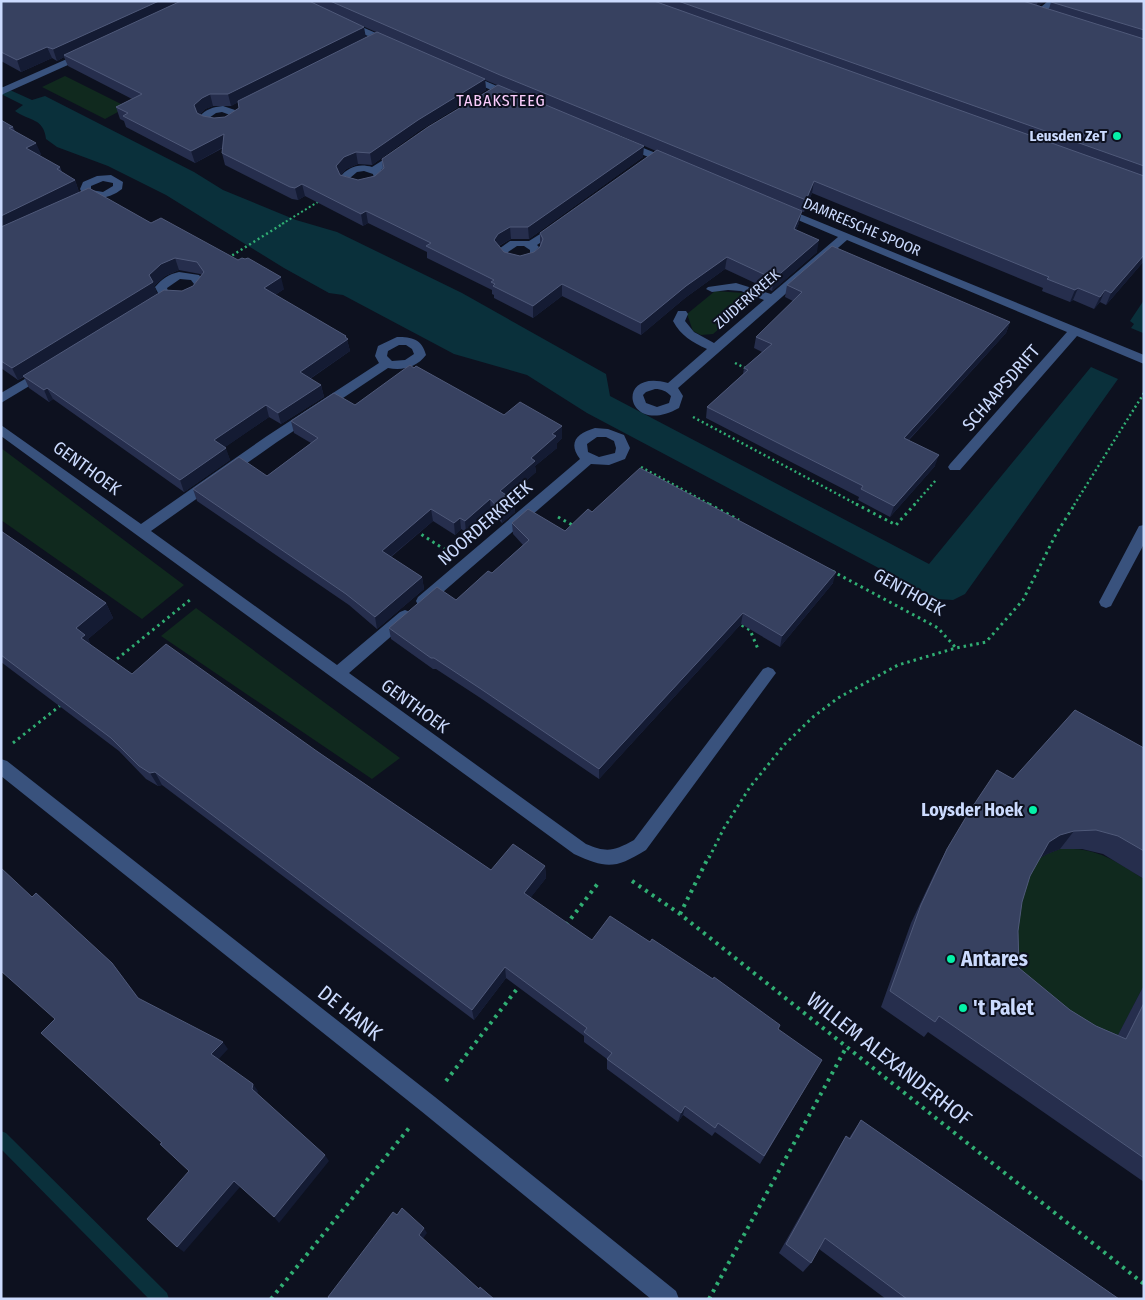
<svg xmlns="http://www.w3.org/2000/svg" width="1145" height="1300" viewBox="0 0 1145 1300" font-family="'Fira Sans Condensed',sans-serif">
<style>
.green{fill:#10291e}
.water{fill:#0a303b}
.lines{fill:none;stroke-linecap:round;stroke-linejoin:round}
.stream{fill:#0a303b;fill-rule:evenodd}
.path-far3{stroke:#30ae73;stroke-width:2;stroke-dasharray:2 2.5;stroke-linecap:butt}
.path-far2{stroke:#30ae73;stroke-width:2.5;stroke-dasharray:2 3;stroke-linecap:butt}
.path-far1{stroke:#30ae73;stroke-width:3;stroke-dasharray:2.5 4;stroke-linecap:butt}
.path{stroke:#30ae73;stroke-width:4;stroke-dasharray:3 5;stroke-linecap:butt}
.minor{fill:#39527d;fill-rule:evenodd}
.wall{fill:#262e4d;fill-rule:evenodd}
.shaded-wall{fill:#141b33}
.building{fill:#374160;stroke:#4f5979}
.poi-dot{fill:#05f1a8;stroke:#0d111f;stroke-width:2}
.labels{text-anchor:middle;stroke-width:4;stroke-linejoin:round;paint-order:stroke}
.far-poi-label{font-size:15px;font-weight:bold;fill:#ccdbfe;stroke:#0d111f;text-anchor:end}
.far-street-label{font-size:15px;fill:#ccdbfe;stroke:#0d111f}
.far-neighbourhood-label{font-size:16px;letter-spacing:1px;fill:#fccefe;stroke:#0d111f}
.street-label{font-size:18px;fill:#ccdbfe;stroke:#0d111f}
.poi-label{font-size:18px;font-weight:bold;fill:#ccdbfe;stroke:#0d111f;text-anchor:end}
.near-poi-label{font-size:21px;font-weight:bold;fill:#ccdbfe;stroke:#0d111f;text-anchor:start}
.near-street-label{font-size:21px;fill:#ccdbfe;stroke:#0d111f}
</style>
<rect width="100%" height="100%" fill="#0d111f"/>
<!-- green -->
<path class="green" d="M65,76L127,107L105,119L42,87Z
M715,291L744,293L754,299L713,334L701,335L693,331L687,314Z
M1,448L184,585L142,619L1,520Z
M196,608L400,758L372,779L161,636Z
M1060,849C1097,847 1113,860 1144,879V985L1108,1055L1006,978L1007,934L1036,860L1047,854Z"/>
<!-- water -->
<path class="water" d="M1,86L32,100L45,96L194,172L223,190L296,220L337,232L462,293L606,374L610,396L929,564L1091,367L1118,379L965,594L953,600L937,599L587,413L527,375L454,354L343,295L329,293L284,268L166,195L108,166L57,147L46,139C44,118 29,121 15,111L23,105L1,94Z
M1144,300V332L1143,333L1131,328L1134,324L1130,321Z"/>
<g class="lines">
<!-- stream -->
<path class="stream" d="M1,1131L6,1133L167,1293L169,1299H149L1,1149Z"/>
<!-- path-far3 -->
<path class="path-far3" d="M282,224L321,200"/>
<!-- path-far2 -->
<path class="path-far2" d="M228,258L284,223
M735,363L747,369
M693,417L858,505
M641,467L711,505
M914,505L936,480
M1074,505L1144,393"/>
<!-- path-far1 -->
<path class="path-far1" d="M709,504L739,520
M856,504L896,525L915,504
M558,517L574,526
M416,531L444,549
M832,571L938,628L956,648
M736,622L750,630L758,649
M112,663L191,599
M13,743L61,705
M709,858L724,828L750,787L785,744L813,717L838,698L898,665L956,648L986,642L1023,600L1056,534L1075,504"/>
<!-- path -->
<path class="path" d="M632,881L680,914L1144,1284
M680,914L709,856
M566,925L599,882
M446,1081L520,985
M271,1299L409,1128
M709,1299L847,1046"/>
<!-- minor -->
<path class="minor" d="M1048,1H1057L1040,17H1034V13Z
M346,20L392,40L394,42L389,45L386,44L343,25V21Z
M85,51L88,52V56L1,95V88Z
M467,73L513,93L515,95L513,97H507L464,78V74Z
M223,106L238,111V120C227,129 214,129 202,124L199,117C206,109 213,107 223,106ZM222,112L230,115V117L221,122L210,120L209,118L216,113Z
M626,141L673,160L674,162L673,164H665L622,146V142Z
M399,150L404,153L381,170L384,179C373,192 346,196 340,177C348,167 359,163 372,167ZM364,171L373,174L374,178L364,183L352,181L350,178L357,172Z
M111,175L123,182L122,189C111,198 87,205 80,189L83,182L97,176ZM103,181L113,183V186L103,192L91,190V186Z
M783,207L1144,355V364L1077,336L960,470H950L948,467L950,464L1067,332L847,240L678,388L683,396L679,408C626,438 613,368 668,383L707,349C692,342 681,336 673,321L678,311H686L688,314L685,321L694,332L714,343L764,300L741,291L728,290L712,292L706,289L708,287L736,283L771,294L838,237L779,212L778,210ZM655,389C662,389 666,391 671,396L669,403L657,407L646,403L643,395L646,392Z
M556,224L561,227L560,229L537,245L542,250C538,272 502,271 496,251L510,241H529ZM517,246H524L530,250V256L520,260L509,256L508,252Z
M179,272L199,275L206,284C197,303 176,306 159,295L155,287C162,279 169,274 179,272ZM180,279L191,280L194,284C189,295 178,297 168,291L167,288Z
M397,337C412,337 422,339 426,355C417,367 403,371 388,368L277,442L151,531L337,665L400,612L405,610L410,612L412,616L410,620L349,673L586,844C607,853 614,851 634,840L763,669L768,667L773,669L776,673L773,677L646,850C615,869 607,869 574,854L1,436V425L141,524L267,436L379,363L375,356L378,346ZM399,345H406L412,349L414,354L405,360L392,361L387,356L388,351Z
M42,369L48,373L46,376L1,403V393Z
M595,428L608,429L624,435L630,448L625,459L609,465L591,464L428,605L423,607L418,605L416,601L418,597L580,459C567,442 578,433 595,428ZM597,437H606L614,441L616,448L615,453L599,457L588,452L587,444Z
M1144,525V544L1113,602L1111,606L1106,608L1101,606L1099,602L1139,526Z
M1,759L7,761L435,1097L676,1291L679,1299H651L421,1111L1,776Z"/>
</g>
<!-- wall -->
<path class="wall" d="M1,1H1045L1039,6L1049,9L1051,2L1144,1V261L1106,305L1100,302L1094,309L1073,300L1070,302L1042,291L1043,288L812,193L804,212L773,199L799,223L796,230L817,252L772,291L725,269L685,298L641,335L562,296L533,318L494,298V295L492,294V290L427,258V252L368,223L363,226L305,196L298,200L292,199L225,165L222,153L223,148L195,163L126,127L124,121L120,119L116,107L132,99L68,66L64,57L57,61L52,58L21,72L1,61ZM358,24L376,32L366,37ZM485,80L497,85L382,159L383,169L375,176L358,180L341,175L346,169L358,164L372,165L419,131L486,90ZM238,102L239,108L225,117L214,118L203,116L200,114L205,109L213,106H231ZM619,135L656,151L540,233V246L534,252L520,256L504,252L499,246L511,239H529L643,157Z
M1,120L13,127L15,131L41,154L39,156L60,167L62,172L75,180L79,192L151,223L284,289L275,295L346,336L350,351L310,379L321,385L324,397L281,424L269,417L225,447L230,460L184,492L53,399L49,402L29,388L24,377L18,380L1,368ZM179,270L200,274L202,275L193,286L182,291L102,328L157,294L154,286L165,276Z
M787,285L1010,322L1006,333L909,440L935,466L890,517L858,500L859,497L706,418L707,407L743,374L744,368L762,352L754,348L756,337L793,301L785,297Z
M414,368L504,415L562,438L557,443V448L535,466L536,472L509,496L514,500L515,512L502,523L491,511L466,532L461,529L455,535L433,521L391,557L422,577L424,589L377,629L349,605L197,501L193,489L267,476L311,443L294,433L291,421L355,405Z
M592,512L833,583L780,647L741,624L599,779L482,699L436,669H433L391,639L389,628L456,600L492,573L523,545L513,534L512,523L565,531Z
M1,531L106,603L113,618L88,639L91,646L132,674L318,752L491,870L545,866L546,878L530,898L592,940L778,1030L822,1060L760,1164L715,1132L712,1136L683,1115L678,1122L634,1089L607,1069V1059L584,1042V1036L506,978L474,1020L162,785L158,786L146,779L119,751L1,662Z
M1144,748V879L1103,854L1082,849H1060L1047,854L1040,858L1030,876L1022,902L1018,931L1019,968L1070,1010L1096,1026L1118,1035L1144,985V1182L928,1032L924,1037L881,1007L911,923L937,868L947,849L1013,779Z
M861,1120L1119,1299H886L819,1249L811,1263L803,1272L779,1253L838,1149L846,1136L849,1138Z"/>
<!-- shaded-wall -->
<path class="shaded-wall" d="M159,1H187L64,55V57L57,61L53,49Z
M1038,1H1045L1036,9Z
M364,27L366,38L231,106L228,94Z
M47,47L52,58L21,72L17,60Z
M485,79L486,90L419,131L372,165L370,153L418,120Z
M210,94L213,106L205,109L197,117L194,105L202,98Z
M224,134L227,145L195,163L191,151Z
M36,143L41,154L30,160L26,148Z
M644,146L643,157L529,239L528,227Z
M356,152L358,164L346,169L338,178L336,166L344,157Z
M75,180L79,192L1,231V216Z
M814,181L812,193L804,212L806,200Z
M302,184L305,196L298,200L295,188Z
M366,211L368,223L363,226L361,214Z
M802,211L799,223L792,241L794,229Z
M510,227L511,239L498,246L494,240L498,234Z
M819,240L817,252L772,291L774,279Z
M1144,255V261L1106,305L1111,293Z
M727,257L725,269L685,298L641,335V323L686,286Z
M175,258L179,270L165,276L154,286L157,294L18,380L12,368L149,275L161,264Z
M281,277L284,289L267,300L264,288Z
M562,284V296L533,318V306Z
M1078,288L1073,300L1070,302L1075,290Z
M1105,290L1100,302L1094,309L1100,297Z
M1010,322L1006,333L900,449L904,438Z
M346,336L350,351L302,384L300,372Z
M321,385L324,397L281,424L278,413Z
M47,388L53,399L49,402L44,390Z
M266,405L269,417L218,452L214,440Z
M562,426V438L557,443V448L535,466L536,472L501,503L500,491L552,434Z
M226,448L230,460L184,492L180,480Z
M939,455L935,466L890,517L894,506Z
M490,499L491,511L466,532L465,521Z
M514,500L515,512L502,523L501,511Z
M431,509L433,521L384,562L382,551Z
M460,518L461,529L455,535L454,523Z
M836,572L833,583L780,647L782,636Z
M422,577L424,589L377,629L375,617Z
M106,603L113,618L88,639L93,649L81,638L76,628Z
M743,613L741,624L599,779V769Z
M155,772L162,785L158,786L150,773Z
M1074,831L1060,849L1047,854L1036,860L1049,842L1060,835Z
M545,866L546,878L525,905L524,893Z
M112,963L119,972L145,1006L138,998Z
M505,967L506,978L474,1020L472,1010Z
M223,1042L228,1049L217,1061L211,1054Z
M253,1084L258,1091L257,1096L252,1089Z
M685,1106L683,1115L678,1122L681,1113Z
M325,1155L329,1161L279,1223L274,1217Z
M234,1181L240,1187L184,1252L177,1247Z
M424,1228L427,1233L422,1240L419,1235Z"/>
<!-- building -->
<path class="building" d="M1,1H159L53,49L47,47L17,60L1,52Z
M181,1H309L364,27L228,94H210L202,98L194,105L197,113L203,116L214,118L225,117L239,108L238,101L377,32L485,79L418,120L370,153L356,152L344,157L336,166L340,175L358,180L375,176L384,168L382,159L428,127L498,85L644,146L528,227H510L498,234L494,240L504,252L520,256L534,252L540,247L543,239L540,233L657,150L802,211L794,229L819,240L774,279L727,257L686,286L641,323L562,284L533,306L493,286L495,284L491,282L494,280L426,246L431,243L366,211L361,214L302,184L295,188L290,187L222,153L224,134L191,151L123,116L128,113L116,107L142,94L64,55Z
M330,1H654L1144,176V255L1111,293L1105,290L1100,297L1078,288L1075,290L1047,279L1049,277L814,181L806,200L500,75Z
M678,1H1023L1144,39V166Z
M1052,1H1144V30L1051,2Z
M1,120L13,127L9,128L36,143L26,148L60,167L57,169L75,180L1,216Z
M89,188L151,223L161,218L238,260L242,258L245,259L248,258L281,277L264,288L346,336L345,337L348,339L300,372L321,385L278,413L266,405L214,440L226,448L180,480L47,388L44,390L23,376L164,290L182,291L193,286L204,272L197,262L175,258L161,264L149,275L153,282L12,368L1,361V227Z
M832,246L1010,322L904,438L939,455L894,506L861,489L863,486L707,407L748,370L744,368L772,344L756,337L802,292L787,285Z
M410,365L414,368L416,366L504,415L520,402L562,426L552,434L556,436L531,458L535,461L500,491L514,500L501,511L490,499L465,521L460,518L454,523L431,509L382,551L422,577L375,617L346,594L193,489L239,457L267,476L318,438L291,421L334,393L355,405Z
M640,468L836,572L782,636L743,613L599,769L481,689L434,658H431L389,628L437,587L456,600L488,571L492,573L529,540L512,523L528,509L565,531L588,509L592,512Z
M1,531L106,603L76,628L85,635L81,638L132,674L166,644L318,752L491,870L513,844L545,866L524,893L592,940L610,916L650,942L652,939L713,979L714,977L780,1025L778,1029L822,1060L764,1156L718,1123L715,1128L685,1106L681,1113L636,1080L607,1059L612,1053L584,1032L587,1028L505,967L472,1010L155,772L150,773L139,766L111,738L1,655Z
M1075,710L1144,748V851L1118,836L1096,830L1074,831L1060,835L1049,842L1030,876L1022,902L1018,931L1019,968L1070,1010L1096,1026L1126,1039L1144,1003V1158L939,1016L935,1022L890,991L921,905L947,849L969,812L997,770L1013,779Z
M1,868L32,897L36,893L112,963L138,998L223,1042L211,1054L253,1084L252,1089L325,1155L274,1217L234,1181L177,1247L147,1219L189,1171L160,1144L162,1143L41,1033L55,1019L1,971Z
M861,1120L1119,1299H907L825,1238L811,1263L786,1244L846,1136L850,1139Z
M402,1208L424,1228L419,1235L479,1289L480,1287L494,1299H330L328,1297L393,1212L397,1215Z"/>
<!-- markers -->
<g class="poi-dot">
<circle cx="1117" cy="136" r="5"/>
<circle cx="1033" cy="810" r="5"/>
<circle cx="951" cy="959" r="5"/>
<circle cx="963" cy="1008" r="5"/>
</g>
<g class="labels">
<!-- far-poi labels -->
<g class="far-poi-label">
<text x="1107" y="141">Leusden ZeT</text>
</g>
<!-- far-street labels -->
<g class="far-street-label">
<text transform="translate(862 227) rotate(23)" y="5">DAMREESCHE SPOOR</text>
<text transform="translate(747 299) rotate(-41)" y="5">ZUIDERKREEK</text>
</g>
<!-- far-neighbourhood labels -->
<g class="far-neighbourhood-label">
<text x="501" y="106">TABAKSTEEG</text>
</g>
<!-- street labels -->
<g class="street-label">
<text transform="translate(1001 388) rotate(-49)" y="6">SCHAAPSDRIFT</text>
<text transform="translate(87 468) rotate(36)" y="6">GENTHOEK</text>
<text transform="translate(485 523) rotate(-41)" y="6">NOORDERKREEK</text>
<text transform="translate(909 592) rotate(29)" y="6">GENTHOEK</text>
<text transform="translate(415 706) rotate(36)" y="6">GENTHOEK</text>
</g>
<!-- poi labels -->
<g class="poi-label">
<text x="1023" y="816">Loysder Hoek</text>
</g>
<!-- near-poi labels -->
<g class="near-poi-label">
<text x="961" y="966">Antares</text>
<text x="973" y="1015">'t Palet</text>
</g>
<!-- near-street labels -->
<g class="near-street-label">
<text transform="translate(350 1013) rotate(38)" y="7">DE HANK</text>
<text transform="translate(889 1059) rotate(38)" y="7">WILLEM ALEXANDERHOF</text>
</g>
</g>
<!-- border -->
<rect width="1145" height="1300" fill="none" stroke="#ccdbfe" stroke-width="5"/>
</svg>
